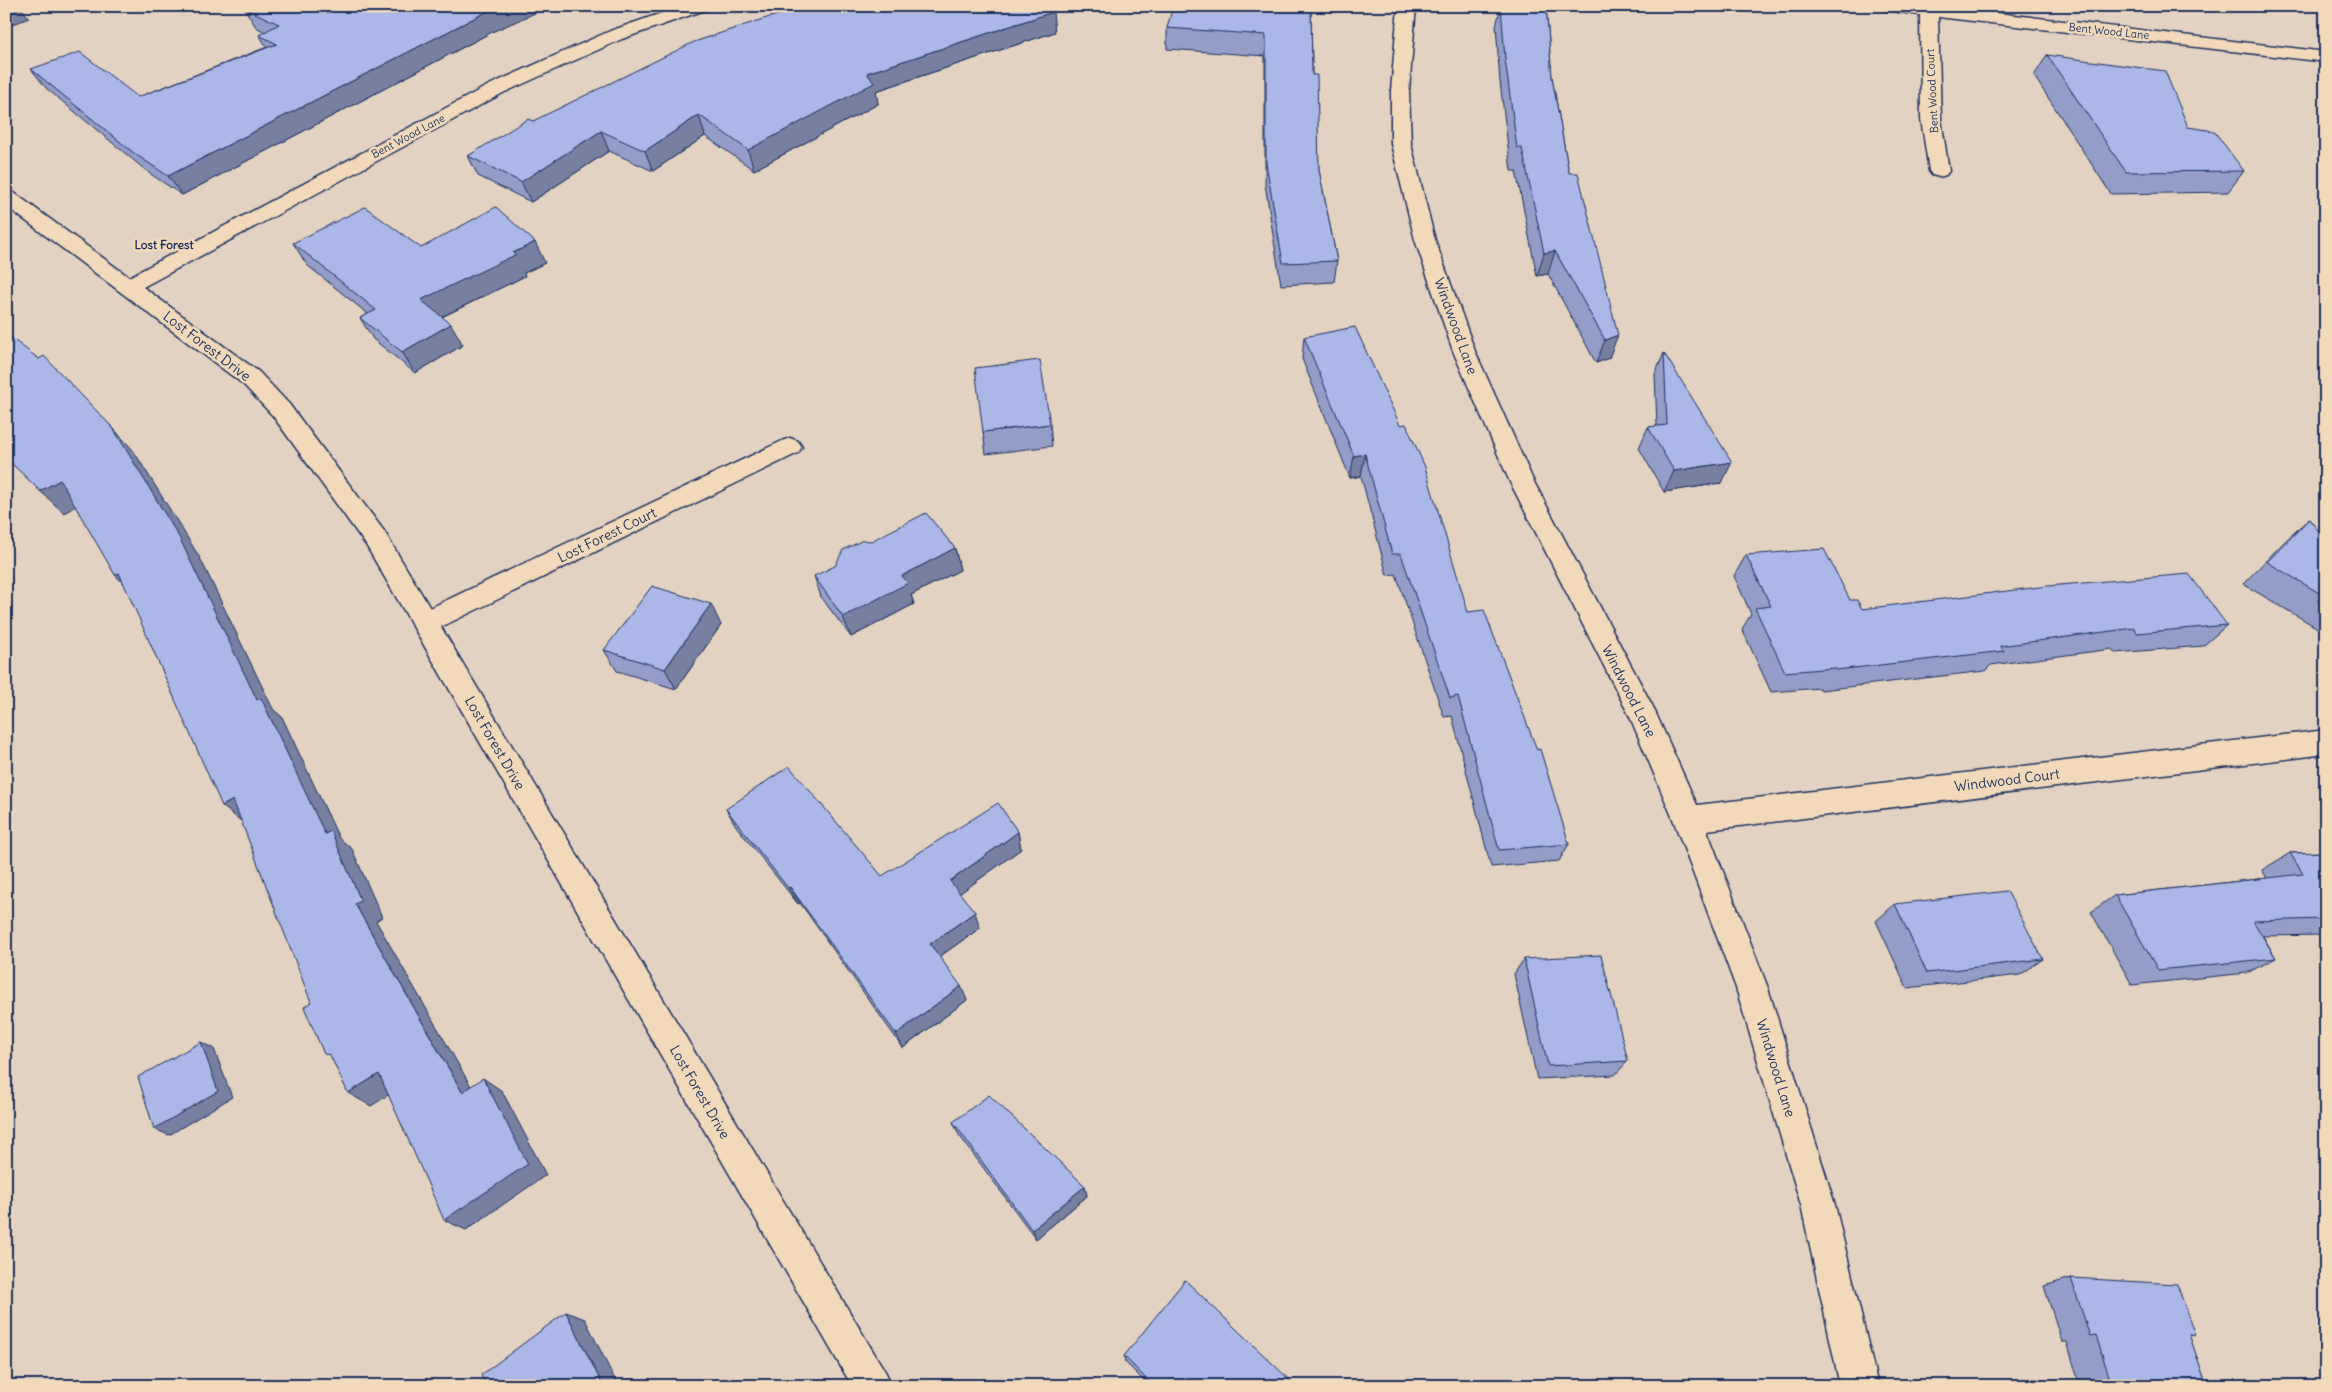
<svg xmlns="http://www.w3.org/2000/svg" width="2332" height="1392" viewBox="0 0 2332 1392" font-family="Delius,sans-serif">
<style>
.lines{fill:none;stroke-linecap:round;stroke-linejoin:round}
.street-casing{stroke:#1b2f5e;stroke-width:3}
.street{fill:#f1d9b9;fill-rule:evenodd}
.wall{fill:#939dc7;stroke:#1b2f5e}
.shaded-wall{fill:#7880a2;stroke:#1b2f5e}
.building{fill:#abb7e7;stroke:#1b2f5e}
.labels{text-anchor:middle;stroke-width:5;stroke-linejoin:round;paint-order:stroke}
.far-street-label{font-size:11px;fill:#1b2f5e;stroke:#f1d9b9}
.far-neighbourhood-label{font-size:12px;font-weight:bold;fill:#1b2f5e;stroke:#f1d9b9}
.street-label{font-size:14px;fill:#1b2f5e;stroke:#f1d9b9}
</style>
<rect width="100%" height="100%" fill="#e3d2c2"/>
<filter id="ink" filterUnits="userSpaceOnUse"><feTurbulence type="fractalNoise" baseFrequency=".02" numOctaves="2"/><feDisplacementMap in="SourceGraphic" scale="10" xChannelSelector="R" yChannelSelector="G"/><feConvolveMatrix kernelMatrix="1 2 1 2 8 2 1 2 1" color-interpolation-filters="sRGB"/></filter>
<g filter="url(#ink)">
<g class="lines">
<defs>
<path id="street" d="M682,6H708L705,10L622,39L503,93L143,287L259,372L289,404L384,531L430,608L782,441L790,438L798,441L802,447L798,453L441,627L886,1373L892,1386H852L366,545L273,416L243,384L6,206V190L13,192L129,277L489,85L610,31Z
M1398,6H1416L1409,91L1411,144L1435,240L1475,351L1533,480L1653,707L1697,805L2326,730V754L1707,830L1768,988L1835,1205L1878,1386H1840L1801,1205L1736,988L1673,819L1630,717L1509,480L1453,351L1415,240L1391,144V91Z
M1882,6H1938L2326,52V62L1938,17L1941,119L1949,171L1946,175L1939,177L1932,175L1929,171L1921,119L1920,15L1885,10Z"/>
</defs>
<!-- street casing -->
<use href="#street" class="street-casing"/>
<!-- street -->
<use href="#street" class="street"/>
</g>
<!-- wall -->
<path class="wall" d="M1311,6L1312,75L1319,170L1337,261L1334,282L1281,285L1265,184V56L1167,49V28Z
M1501,6H1546L1552,77L1569,173L1609,358L1596,363L1548,274L1537,276L1516,171H1511L1500,82L1496,26Z
M244,8L492,32L182,195L149,173L46,88L31,69L138,97L267,47L259,35L265,32L256,27Z
M1055,32L876,91L878,104L754,170L705,136L653,171L609,151L531,202L478,176L468,156L533,121Z
M2047,55L2188,127L2244,171L2228,192L2111,194L2034,76Z
M293,243L421,248L545,263L524,273L525,276L442,317L463,345L415,373L373,339L360,318L368,314L307,265Z
M1304,337L1468,612L1569,844L1559,861L1491,867L1452,716L1444,717L1396,574L1387,575L1361,476L1350,478L1302,359Z
M1664,353L1722,483L1664,492L1639,448L1648,427L1657,426L1655,374Z
M1050,424L1052,446L986,454L983,432Z
M2309,519L2326,540V633L2243,584L2285,541Z
M955,548L960,570L911,595L914,604L851,637L821,597L814,576Z
M1746,555L1850,600L1862,609L2227,625L2203,646L2115,653L2112,649L1991,665L1985,671L1821,690L1820,688L1771,692L1742,629L1751,614L1734,576Z
M721,625L676,689L617,671L604,650Z
M726,809L882,876L1018,832L1021,849L960,893L980,928L939,957L967,1000L903,1048L800,903L798,904L736,826Z
M2326,852V935L2263,936L2276,958L2247,973L2132,985L2091,912L2115,895L2267,878L2262,870L2290,853Z
M1895,904L2043,959L2020,975L1907,988L1876,921Z
M1524,959L1628,1061L1615,1075L1537,1079L1514,974Z
M953,1122L1085,1186L1087,1196L1036,1239L959,1135Z
M2071,1278L2195,1335L2189,1336L2207,1386H2080L2067,1342H2062L2044,1286Z
M1124,1356L1296,1386H1149L1125,1362Z"/>
<!-- shaded-wall -->
<path class="shaded-wall" d="M6,6H20L29,18L6,27Z
M500,6H551L492,32L182,195L168,176L484,13Z
M1053,12L1055,32L876,91L878,104L754,170L748,150L867,73Z
M699,115L705,136L653,171L645,151Z
M601,131L609,151L531,202L521,182Z
M535,242L545,263L524,273L525,276L433,321L421,300L513,253Z
M1555,251L1548,274L1537,276L1544,253Z
M451,324L463,345L415,373L402,352Z
M1618,335L1609,358L1596,363L1605,340Z
M113,428L133,450L200,558L273,709L282,717L339,838L352,849L382,917L376,921L481,1104L462,1092L355,904L325,834Z
M1365,454L1361,476L1350,478L1354,456Z
M1732,462L1722,483L1664,492L1674,471Z
M60,480L83,502L64,513L40,491Z
M955,548L960,570L911,595L914,604L851,637L843,617L902,576Z
M119,573L137,596L115,575Z
M711,604L721,625L676,689L665,669Z
M233,800L245,824L222,806Z
M1018,832L1021,849L955,897L950,881Z
M790,887L800,903L798,904L788,888Z
M975,912L980,928L936,959L930,944Z
M961,986L967,1000L903,1048L896,1034Z
M201,1042L214,1049L232,1097L169,1135L154,1129Z
M379,1074L401,1087L371,1106L348,1093Z
M483,1078L502,1091L546,1175L466,1230L444,1220Z
M1085,1186L1087,1196L1036,1239L1032,1230Z
M566,1312L585,1319L618,1386H603Z"/>
<!-- building -->
<path class="building" d="M248,6H500L484,13L168,176L135,154L31,69L80,52L138,97L277,44L259,35L279,24L244,8Z
M810,6H1053V12L867,73L874,83L748,150L699,115L645,151L601,131L521,182L468,156L528,119L533,121L694,42L763,19Z
M1173,6H1311L1312,75H1317L1319,170L1337,261L1283,263L1266,163V35L1167,28Z
M1501,6H1546L1552,77L1569,173H1578L1618,335L1605,340L1555,251L1544,253L1522,148H1517L1505,59Z
M2047,55L2165,71L2188,127L2214,131L2244,171L2126,172Z
M365,207L421,248L496,207L535,242L513,253L515,255L421,300L451,324L402,352L360,318L376,310L293,243Z
M1355,327L1400,425L1406,424L1425,467L1468,612L1484,610L1537,750L1540,749L1569,844L1499,850L1458,696L1450,698L1401,554H1392L1365,454L1354,456L1304,337Z
M6,334L39,359L44,356L113,428L179,537L257,700L261,698L325,834L331,831L361,901L355,904L462,1092L483,1078L528,1164L444,1220L379,1074L348,1093L330,1055L324,1054L304,1007L311,1002L233,800L222,806L119,573L115,575L60,480L40,491L6,458Z
M1664,353L1732,462L1674,471L1648,427L1667,425Z
M1040,360L1050,424L983,432L975,368Z
M926,513L955,548L902,576L908,583L843,617L814,576L835,566L843,550L863,540L871,541Z
M2309,519L2326,540V597L2267,562Z
M1824,549L1850,600H1857L1862,609L2048,586L2189,574L2227,625L2137,633L2134,628L2000,646L2004,651L1836,670L1835,668L1785,672L1755,608L1771,606L1746,555Z
M652,586L711,604L665,669L604,650Z
M789,766L882,876L998,803L1018,832L950,881L975,912L930,944L961,986L896,1034L790,887L788,888L726,809Z
M2326,852V919L2253,921L2276,958L2158,970L2115,895L2303,874L2290,853Z
M2007,891L2043,959L1927,973L1895,904Z
M1601,955L1628,1061L1548,1066L1524,959Z
M201,1042L218,1091L154,1129L138,1077Z
M989,1095L1085,1186L1032,1230L953,1122Z
M2071,1278L2177,1284L2195,1335L2189,1334L2207,1386H2112L2096,1335L2090,1336Z
M1185,1280L1296,1386H1153L1124,1356Z
M566,1312L603,1386H486L481,1375Z"/>
</g>
<g class="labels">
<!-- far-street labels -->
<g class="far-street-label">
<text transform="translate(2109 31) rotate(6)" y="4">Bent Wood Lane</text>
<text transform="translate(1932 91) rotate(-93)" y="4">Bent Wood Court</text>
<text transform="translate(408 136) rotate(-28)" y="4">Bent Wood Lane</text>
</g>
<!-- far-neighbourhood labels -->
<g class="far-neighbourhood-label">
<text x="164" y="249">Lost Forest</text>
</g>
<!-- street labels -->
<g class="street-label">
<text transform="translate(1456 326) rotate(70)" y="5">Windwood Lane</text>
<text transform="translate(207 346) rotate(37)" y="5">Lost Forest Drive</text>
<text transform="translate(607 535) rotate(-26)" y="5">Lost Forest Court</text>
<text transform="translate(1629 691) rotate(63)" y="5">Windwood Lane</text>
<text transform="translate(495 743) rotate(60)" y="5">Lost Forest Drive</text>
<text transform="translate(2007 780) rotate(-7)" y="5">Windwood Court</text>
<text transform="translate(1776 1068) rotate(73)" y="5">Windwood Lane</text>
<text transform="translate(700 1092) rotate(60)" y="5">Lost Forest Drive</text>
</g>
</g>
<!-- margin -->
<rect width="2332" height="1392" fill="none" stroke="#f1d9b9" stroke-width="25"/>
<rect x="12" y="12" width="2307" height="1367" fill="none" stroke="#1b2f5e" stroke-width="2" filter="url(#ink)"/>
</svg>
